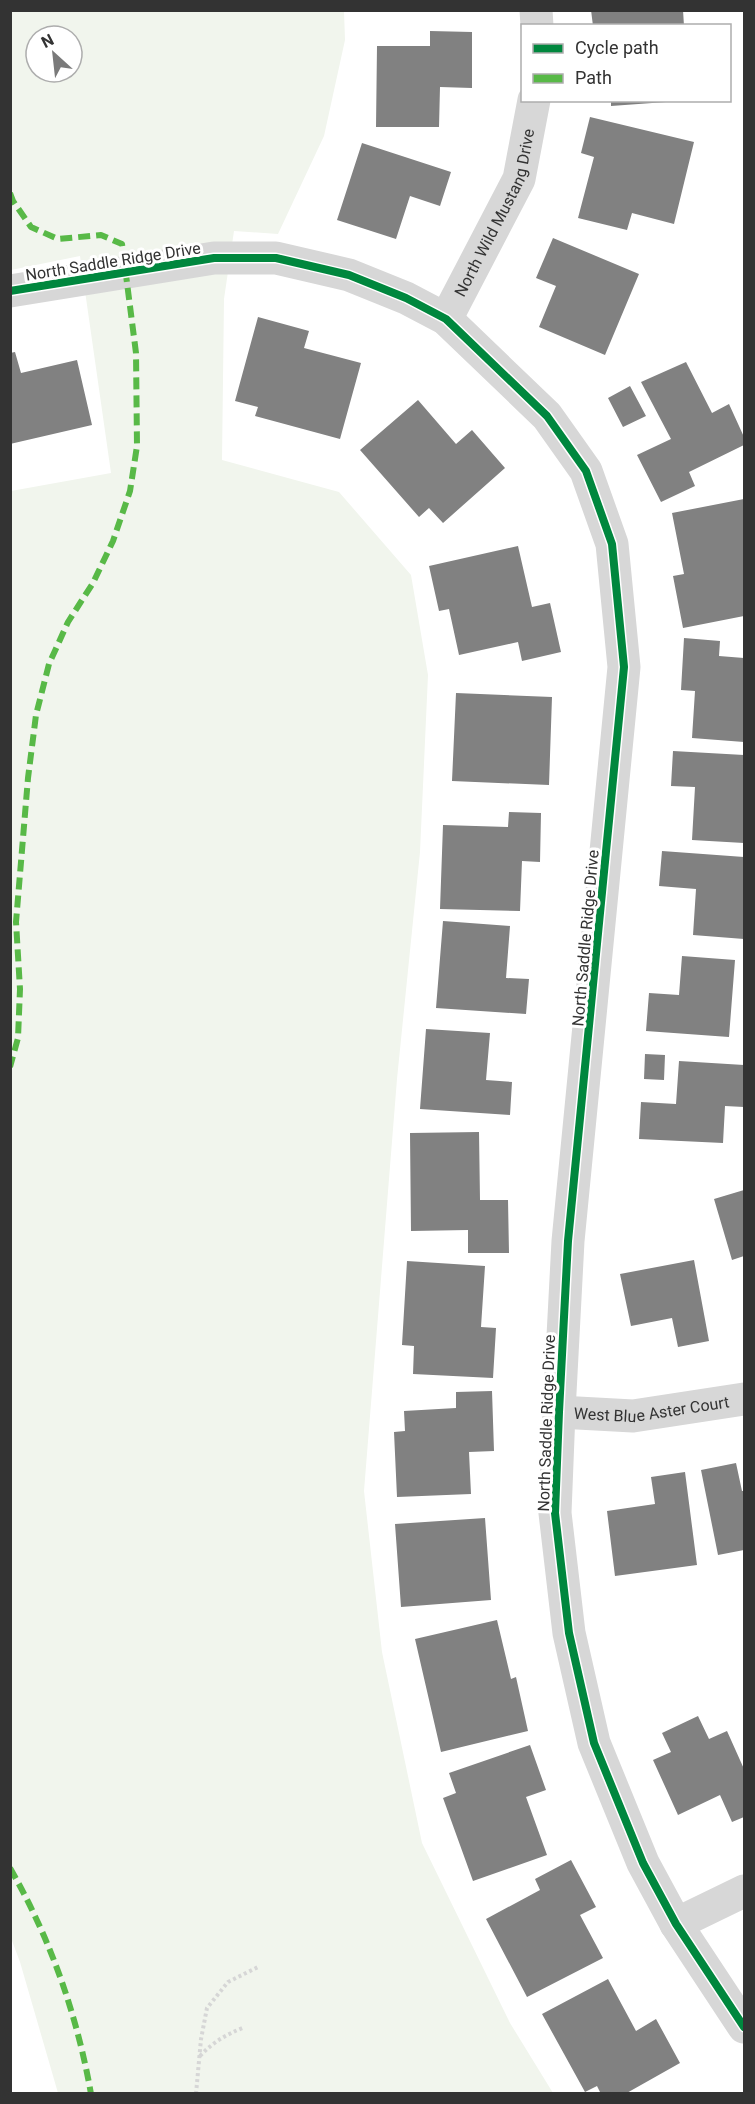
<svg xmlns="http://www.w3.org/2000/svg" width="755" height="2104" viewBox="0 0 755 2104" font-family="Roboto,sans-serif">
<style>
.green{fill:#f1f5ed;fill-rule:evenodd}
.building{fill:#818181}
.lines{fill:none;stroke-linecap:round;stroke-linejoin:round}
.path{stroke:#d6d6d6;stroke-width:4;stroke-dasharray:3 3;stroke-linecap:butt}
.minor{stroke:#d7d7d7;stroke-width:33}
.quiet{stroke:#58b947;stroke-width:6;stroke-dasharray:12 6;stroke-linecap:butt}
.cycleway-casing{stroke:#fff;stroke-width:11}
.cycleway{stroke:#00873e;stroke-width:8}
.labels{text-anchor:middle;stroke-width:6;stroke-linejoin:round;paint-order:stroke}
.street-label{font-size:16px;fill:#333;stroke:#fff}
</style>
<rect width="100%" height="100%" fill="#fff"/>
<!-- green -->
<path class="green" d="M11,11H344L345,40L324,136L278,234L234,231L224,299L222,460L339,492L411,575L428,675L420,852L397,1079L364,1491L382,1652L422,1843L510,2023L553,2093H58L20,1962L11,1938V491L111,473L80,256L11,270ZM36,36H72V72H36Z"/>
<!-- building -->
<path class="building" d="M591,10H683L684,26H593Z
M430,31L472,32V88L440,87L439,127H376L377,46H430Z
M611,100H666V102L611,106Z
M590,117L694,142L674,224L632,213L627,230L578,218L594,157L581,153Z
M362,143L451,172L440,206L410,196L396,239L337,220Z
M553,238L639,274L605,355L539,327L556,286L536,278Z
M258,317L309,331L304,348L361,363L340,439L255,416L258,407L235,401Z
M15,352L21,373L77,360L92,425L10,444V353Z
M686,362L712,413L729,404L744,437V445L689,472L695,486L661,502L637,455L671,439L641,382Z
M630,386L646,416L623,427L608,398Z
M418,400L456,444L472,430L505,468L443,523L429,508L419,517L360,450Z
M744,499V616L683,628L673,576L684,574L672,513Z
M518,546L532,607L550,603L561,652L522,661L518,642L459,655L449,609L439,611L429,566Z
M684,638L720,641L719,656L744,658V742L692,738L695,691L681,690Z
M456,693L552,697L549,785L452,781Z
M673,751L744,755V843L692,840L695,787L671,786Z
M509,812L541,813L540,862L522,861L520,911L440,909L443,825L508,827Z
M662,851L744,857V939L693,935L696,889L659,886Z
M443,921L510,926L506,978L529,979L526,1014L436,1008Z
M682,956L735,960L729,1037L646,1031L649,993L679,995Z
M426,1029L490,1033L486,1080L512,1082L510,1115L420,1109Z
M645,1054L665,1055L664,1080L644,1079Z
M679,1061L744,1065V1107L725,1106L723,1143L639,1139L641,1102L676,1104Z
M479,1132L480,1200H508L509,1253H468V1230L411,1231L410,1133Z
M744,1190V1256L732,1260L714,1199Z
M694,1260L709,1341L678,1347L672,1318L631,1326L620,1274Z
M407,1261L485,1266L481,1327L496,1328L493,1378L413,1374L414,1346L402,1345Z
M492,1391L494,1451L469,1452L471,1494L397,1497L394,1432L405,1431L404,1411L456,1408V1392Z
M736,1463L742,1491H744V1550L718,1555L701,1470Z
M685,1472L697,1565L615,1576L607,1511L655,1504L651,1477Z
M485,1518L491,1600L401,1607L395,1524Z
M497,1620L511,1679L516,1677L528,1731L441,1752L415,1639Z
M698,1716L709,1739L727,1731L744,1769V1817L732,1822L720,1795L678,1815L653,1760L671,1752L662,1733Z
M530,1745L546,1790L526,1797L547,1855L473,1881L443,1798L456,1793L449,1773Z
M571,1860L596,1907L580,1915L603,1958L527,1997L486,1919L540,1890L535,1879Z
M608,1979L636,2031L656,2019L680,2063L625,2094H601L597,2086L585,2092L542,2014Z"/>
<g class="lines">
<!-- path -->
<path class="path" d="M200,2056C213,2042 227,2034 245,2027
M196,2094L201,2039L207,2008L228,1982L258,1967"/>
<!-- minor -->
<g class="minor">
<path d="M536,10L537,26"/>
<path d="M10,291L214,258H276L349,275L406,298L446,319L547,416L586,471L612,544L624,667L568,1241L559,1412L555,1513L569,1633L594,1743L643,1863L676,1924L744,2027"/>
<path id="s1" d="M446,319L519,179L534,100"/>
<path id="s2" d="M559,1412L633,1416L744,1399"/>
<path d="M676,1924L744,1891"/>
</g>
<!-- quiet -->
<path class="quiet" d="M10,193L13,201L31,227L58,239L101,235L122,244L136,353L137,446L130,491L113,541L93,583L68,622L49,664L36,715L28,778L16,922L20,989L18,1038L10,1067
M10,1868C50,1938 77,2014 91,2094"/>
<defs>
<path id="cycleway" d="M10,291L214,258H276L349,275L406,298L446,319L547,416L586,471L612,544L624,667L568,1241L559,1412L555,1513L569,1633L594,1743L643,1863L676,1924L744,2027"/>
</defs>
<!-- cycleway casing -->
<use href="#cycleway" class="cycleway-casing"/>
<!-- cycleway -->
<use href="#cycleway" class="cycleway"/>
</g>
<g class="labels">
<!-- street labels -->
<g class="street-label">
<text dy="6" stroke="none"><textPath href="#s1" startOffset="118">North Wild Mustang Drive</textPath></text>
<text transform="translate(113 261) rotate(-9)" y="6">North Saddle Ridge Drive</text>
<text transform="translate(585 938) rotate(-85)" y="6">North Saddle Ridge Drive</text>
<text dy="6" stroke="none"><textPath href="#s2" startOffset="93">West Blue Aster Court</textPath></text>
<text transform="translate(546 1423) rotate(-88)" y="6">North Saddle Ridge Drive</text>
</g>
</g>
<!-- border -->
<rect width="755" height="2104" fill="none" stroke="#333333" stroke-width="24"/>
<!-- legend -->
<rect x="521" y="24" width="210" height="78" fill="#ffffff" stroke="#adadad" stroke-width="1.5"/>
<rect x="533" y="44" width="30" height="9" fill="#00873e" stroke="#adadad" stroke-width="1.5"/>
<text x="575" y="54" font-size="18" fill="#333333">Cycle path</text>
<rect x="533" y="74" width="30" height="9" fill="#58b947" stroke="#adadad" stroke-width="1.5"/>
<text x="575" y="84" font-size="18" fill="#333333">Path</text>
<!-- north arrow -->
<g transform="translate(54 54) rotate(333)"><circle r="28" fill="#ffffff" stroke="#adadad" stroke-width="1.5"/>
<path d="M0-4.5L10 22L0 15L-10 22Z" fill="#7a7a7a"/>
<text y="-9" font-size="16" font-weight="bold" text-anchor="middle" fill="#333333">N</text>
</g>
</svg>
